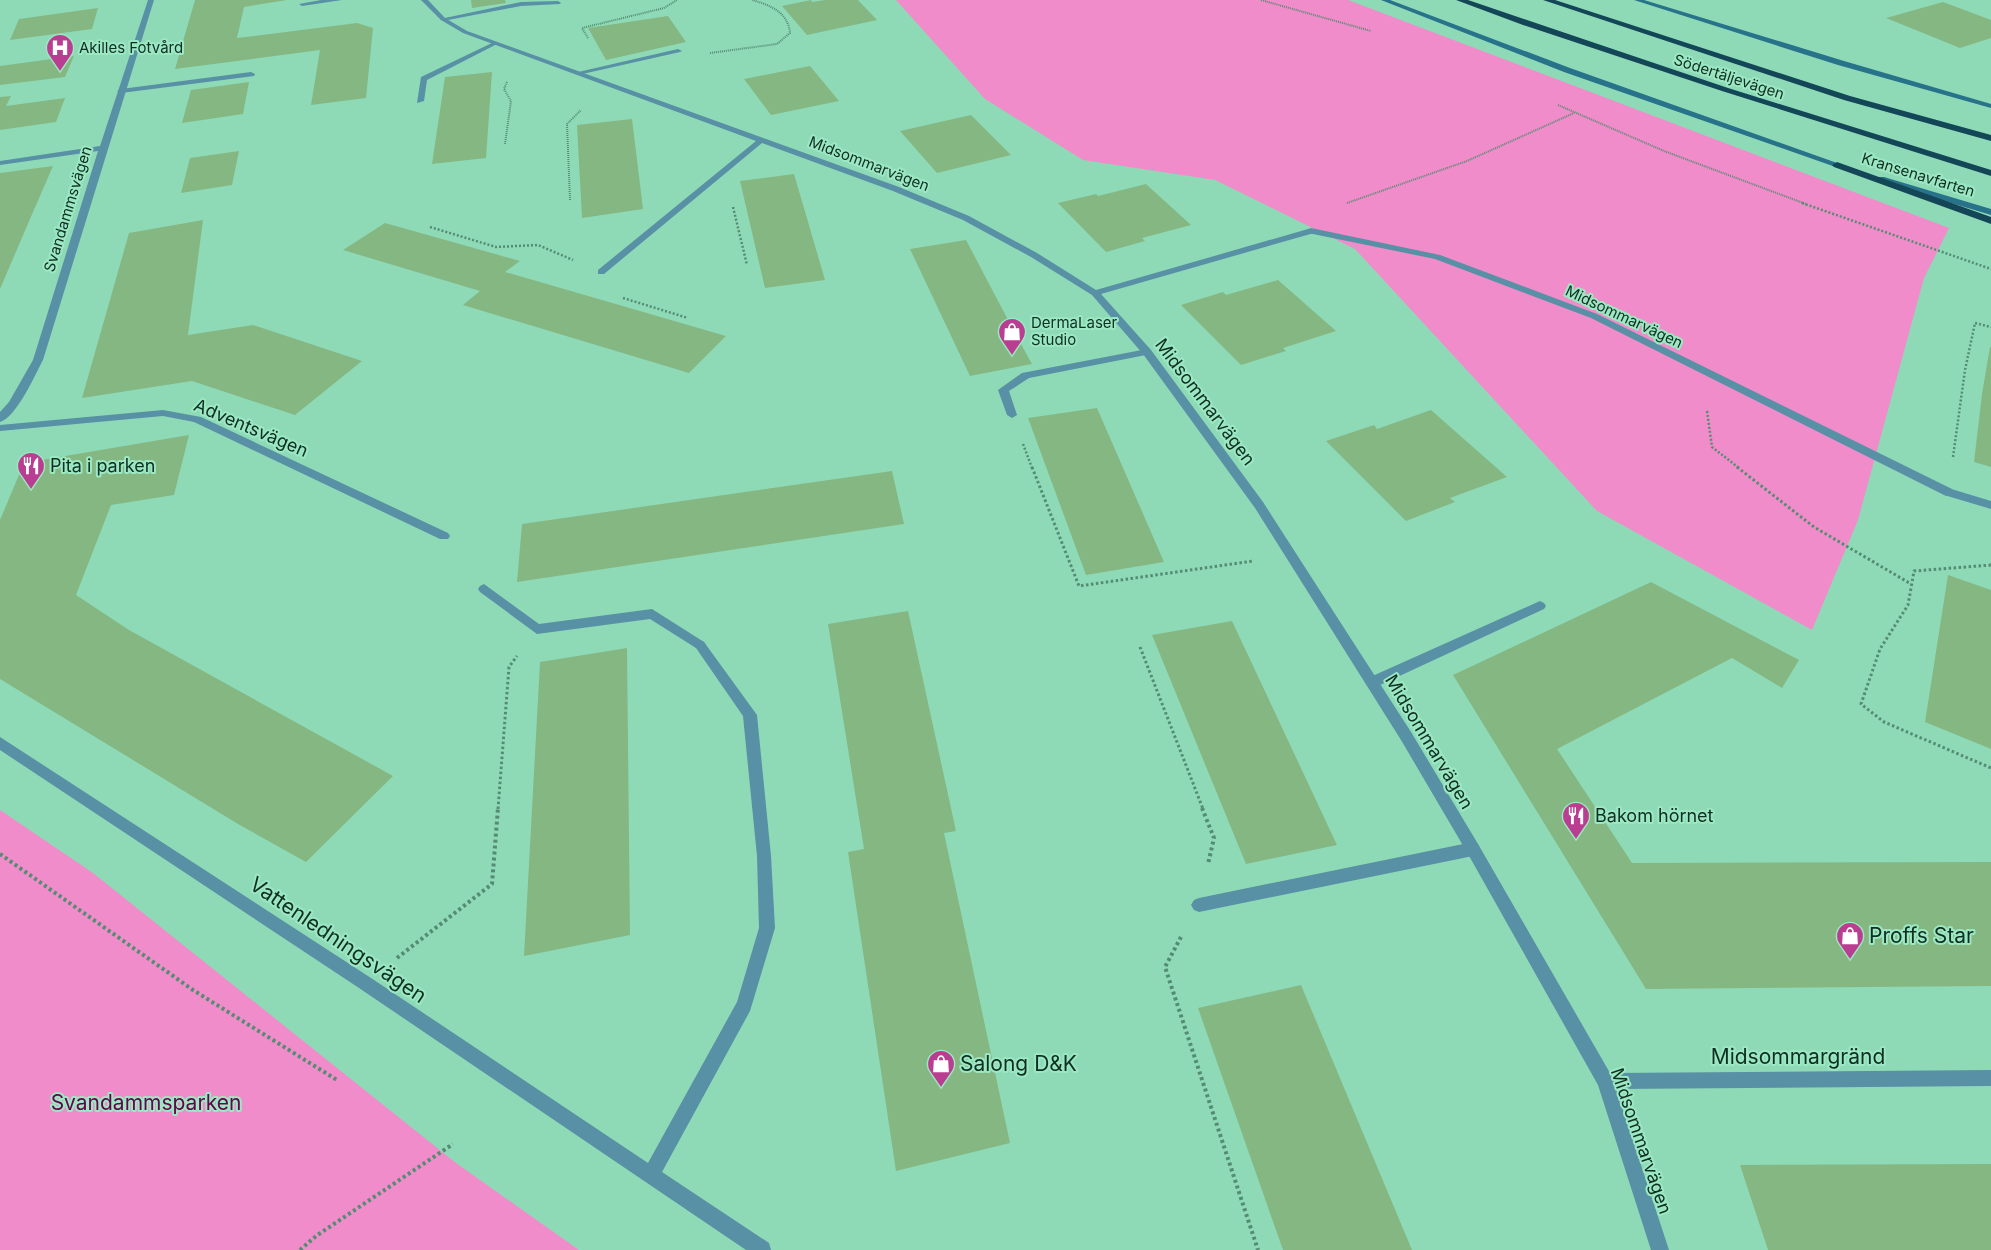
<svg xmlns="http://www.w3.org/2000/svg" width="1991" height="1250" viewBox="0 0 1991 1250" font-family="Inter,sans-serif">
<style>
.green{fill:#f08cc9}
.building{fill:#85b783}
.lines{fill:none;stroke-linecap:round;stroke-linejoin:round}
.path-far3{stroke:#548c73;stroke-width:2;stroke-dasharray:1 1;stroke-linecap:butt}
.path-far2{stroke:#548c73;stroke-width:2.5;stroke-dasharray:2 2;stroke-linecap:butt}
.path-far1{stroke:#548c73;stroke-width:3;stroke-dasharray:2.5 2.5;stroke-linecap:butt}
.path{stroke:#548c73;stroke-width:4;stroke-dasharray:3 3;stroke-linecap:butt}
.service{fill:#5890a5;fill-rule:evenodd}
.minor{fill:#5890a5;fill-rule:evenodd}
.secondary{fill:#28728a;fill-rule:evenodd}
.motorway{fill:#134657;fill-rule:evenodd}
.labels{text-anchor:middle;stroke-width:4;stroke-linejoin:round;paint-order:stroke}
.far-poi-label{font-size:15px;fill:#0f2f22;stroke:#9be8c3;text-anchor:start}
.far-street-label{font-size:15px;fill:#0f2f22;stroke:#9be8c3}
.street-label{font-size:18px;fill:#0f2f22;stroke:#9be8c3}
.poi-label{font-size:18px;fill:#0f2f22;stroke:#9be8c3;text-anchor:start}
.near-poi-label{font-size:21px;fill:#0f2f22;stroke:#9be8c3;text-anchor:start}
.near-street-label{font-size:21px;fill:#0f2f22;stroke:#9be8c3}
.near-park-label{font-size:21px;fill:#65034b;stroke:#9be8c3}
</style>
<rect width="100%" height="100%" fill="#8edab7"/>
<!-- green -->
<path class="green" d="M896,0H1348L1949,228L1924,278L1858,520L1812,630L1597,511L1355,249L1215,180L1083,160L985,99Z
M0,810L93,873L456,1163L579,1250H0Z"/>
<!-- building -->
<path class="building" d="M195,0H287L244,7L237,38L357,23L373,28L366,98L311,105L320,50L175,69Z
M471,0H505L506,3L472,8Z
M811,0L812,2L825,0H858L877,20L807,35L782,6Z
M1943,2L1991,20V38L1960,48L1886,18Z
M98,8L92,29L10,40L19,19Z
M668,16L686,42L606,60L588,28Z
M74,56L65,77L0,85V66Z
M810,66L839,101L771,115L744,79Z
M492,72L486,158L432,164L445,77Z
M249,82L243,114L182,123L191,90Z
M11,96L6,106L65,98L56,122L0,130V97Z
M971,115L1011,155L937,173L900,131Z
M632,119L643,209L582,218L577,125Z
M239,151L232,185L181,193L190,158Z
M53,166L30,219L0,289V173Z
M794,174L825,280L765,288L740,181Z
M1146,184L1191,225L1142,238L1145,241L1106,252L1058,203L1096,194L1098,196Z
M203,220L188,335L253,325L362,361L295,415L192,381L82,398L129,233Z
M385,223L520,261L505,272L726,336L689,373L463,305L480,291L343,250Z
M966,240L1016,335L1032,364L970,376L910,249Z
M1278,280L1336,331L1283,348L1286,351L1241,365L1181,305L1223,292L1226,295Z
M1990,347H1991V467L1974,462L1982,394Z
M1097,408L1164,562L1086,575L1028,418Z
M1431,410L1507,477L1450,498L1455,502L1406,521L1326,441L1374,425L1377,429Z
M189,435L174,495L111,505L76,595L129,630L393,776L306,862L238,824L0,679V520L24,463Z
M892,471L904,524L517,582L522,524Z
M1948,575L1991,590V749L1925,722Z
M1651,582L1799,660L1782,688L1732,658L1557,749L1632,863L1991,862V986L1646,989L1453,675Z
M908,611L956,831L944,833L1010,1143L896,1171L848,852L864,849L828,624Z
M1232,621L1337,845L1246,864L1152,635Z
M627,648L630,935L524,956L540,662Z
M1301,985L1412,1250H1283L1198,1008Z
M1991,1164V1250H1768L1740,1165Z"/>
<g class="lines">
<!-- path-far3 -->
<path class="path-far3" d="M1261,0L1371,31
M588,38L582,28L664,8L677,0
M710,53L777,44L790,33C788,12 770,5 752,0
M1558,105L1664,151L1806,204
M505,144L511,101L504,89L507,82
M570,200L567,124L581,110
M1347,203L1467,161L1574,113"/>
<!-- path-far2 -->
<path class="path-far2" d="M1802,203L1991,269
M733,207L747,265
M430,227L496,247L538,245L573,260
M623,298L688,318
M1707,411L1712,447L1739,468
M1023,444L1032,468
M1953,457L1965,370L1975,323L1991,327"/>
<!-- path-far1 -->
<path class="path-far1" d="M1032,467L1079,586L1253,561
M1737,467L1814,527L1911,584
M1991,565L1914,571L1908,605L1880,649L1861,704L1884,722L1991,768
M1140,647L1203,809
M498,809L509,667L517,656"/>
<!-- path -->
<path class="path" d="M1202,808L1214,838L1208,864
M0,854L193,990L337,1080
M1181,937L1165,967L1258,1250
M397,958L492,884L498,808
M300,1250L316,1236L453,1144"/>
<!-- service -->
<path class="service" d="M321,0H342L302,6L299,4Z
M558,1L561,3L560,4L521,6L443,21L440,19L521,2Z
M494,42L499,43L427,80L424,101L417,103L421,77Z
M678,49L682,51L680,52L578,75L574,73Z
M251,72L255,74L254,76L121,93L117,91L121,89Z
M1311,228L1440,255L1597,314L1952,489L1954,492L1948,496L1944,495L1591,318L1435,259L1308,233V229Z
M1147,349L1152,352L1151,354L1029,378L1009,391L1017,415L1012,418L1007,415L998,390L1022,373Z
M484,584L539,624L652,609L704,642L706,645L704,648H696L650,619L537,634L480,592L478,589L480,586Z
M1540,601L1544,603L1546,606L1544,609L1378,686L1373,687L1368,686L1366,682L1368,678Z
M1473,842L1478,844L1480,849L1478,854L1473,856L1199,912L1194,910L1191,905L1194,900L1199,898Z"/>
<!-- minor -->
<path class="minor" d="M148,0H154L43,360C35,375 16,418 0,422V412L9,402L33,360L98,151L0,165V161L100,146Z
M421,0H428L445,18L467,31L899,187L969,216L1037,253L1096,290L1308,229H1314V233L1101,294L1151,350L1263,502L1411,732L1478,844L1610,1073L1991,1070V1086L1616,1089L1669,1250H1651L1598,1085L1468,854L1401,740L1255,508L1143,354L1092,295L1031,257L963,220L893,191L762,143L604,274H598V270L756,141L463,33L441,20Z
M163,410L201,417L448,533L450,536L448,539H440L194,422L163,416L0,431V425Z
M1948,488L1991,501V509L1944,495L1942,492Z
M700,640L704,642L757,715L771,856L775,928L750,1011L662,1172L769,1243L771,1250H746L359,988L0,750V737L371,978L648,1163L737,1002L759,928L757,856L743,716L696,648L694,645L696,642Z"/>
<!-- secondary -->
<path class="secondary" d="M1381,0H1390L1570,68L1854,169L1847,171L1564,72Z
M1634,0H1644L1844,61L1991,104V108L1838,65Z
M1878,177H1884L1991,209V215L1878,181Z"/>
<!-- motorway -->
<path class="motorway" d="M1456,0H1468L1728,88L1991,170V176L1722,91L1523,25Z
M1543,0H1555L1850,96L1991,135V141L1844,100Z
M1837,162L1991,217V224L1834,167L1832,165Z"/>
</g>
<!-- icons -->
<defs>
<symbol id="hospital-pin" viewBox="-11 -11 22 30"><path d="M0 17L-7.5 6A9.5 9.5 0 1 1 7.5 6Z" fill="#b93e91" stroke="#9be8c3"/><path d="M-5-5h3v3.5h4V-5h3V5h-3V1.5h-4V5h-3Z" fill="#fff"/></symbol>
<symbol id="shop-pin" viewBox="-11 -11 22 30"><path d="M0 17L-7.5 6A9.5 9.5 0 1 1 7.5 6Z" fill="#b93e91" stroke="#9be8c3"/><path d="M-5-2.5h2.3a2.7 3.5 0 0 1 5.4 0H5L5.5 6h-11ZM-1.5-2.5h3a1.5 2.3 0 0 0-3 0Z" fill="#fff"/></symbol>
<symbol id="restaurant-pin" viewBox="-11 -11 22 30"><path d="M0 17L-7.5 6A9.5 9.5 0 1 1 7.5 6Z" fill="#b93e91" stroke="#9be8c3"/><path d="M-5-6h1v4h1v-4h1v4h1v-4h1v5L-1.5 .5V6h-2V.5L-5-1ZM5-6V6H3V1.5H1.5Q1.5-4 5-6Z" fill="#fff"/></symbol>
</defs>
<g fill-rule="evenodd">
<use href="#hospital-pin" x="44" y="32" width="32" height="43"/>
<use href="#shop-pin" x="996" y="316" width="32" height="43"/>
<use href="#restaurant-pin" x="15" y="450" width="32" height="43"/>
<use href="#restaurant-pin" x="1560" y="800" width="32" height="43"/>
<use href="#shop-pin" x="1834" y="920" width="32" height="43"/>
<use href="#shop-pin" x="925" y="1048" width="32" height="43"/>
</g>
<g class="labels">
<!-- far-poi labels -->
<g class="far-poi-label">
<text x="79" y="53">Akilles Fotvård</text>
<text x="1031" y="328">DermaLaser<tspan x="1031" dy="17">Studio</tspan></text>
</g>
<!-- far-street labels -->
<g class="far-street-label">
<text transform="translate(1729 77) rotate(18)" y="5">Södertäljevägen</text>
<text transform="translate(869 164) rotate(21)" y="5">Midsommarvägen</text>
<text transform="translate(1918 175) rotate(17)" y="5">Kransenavfarten</text>
<text transform="translate(68 209) rotate(-73)" y="5">Svandammsvägen</text>
<text transform="translate(1624 317) rotate(25)" y="5">Midsommarvägen</text>
</g>
<!-- street labels -->
<g class="street-label">
<text transform="translate(1205 402) rotate(53)" y="6">Midsommarvägen</text>
<text transform="translate(251 428) rotate(23)" y="6">Adventsvägen</text>
<text transform="translate(1429 742) rotate(59)" y="6">Midsommarvägen</text>
<text transform="translate(1641 1141) rotate(71)" y="6">Midsommarvägen</text>
</g>
<!-- poi labels -->
<g class="poi-label">
<text x="50" y="472">Pita i parken</text>
<text x="1595" y="822">Bakom hörnet</text>
</g>
<!-- near-poi labels -->
<g class="near-poi-label">
<text x="1869" y="943">Proffs Star</text>
<text x="960" y="1071">Salong D&amp;K</text>
</g>
<!-- near-street labels -->
<g class="near-street-label">
<text transform="translate(338 940) rotate(34)" y="7">Vattenledningsvägen</text>
<text x="1798" y="1064">Midsommargränd</text>
</g>
<!-- near-park labels -->
<g class="near-park-label">
<text x="146" y="1110">Svandammsparken</text>
</g>
</g>
</svg>
